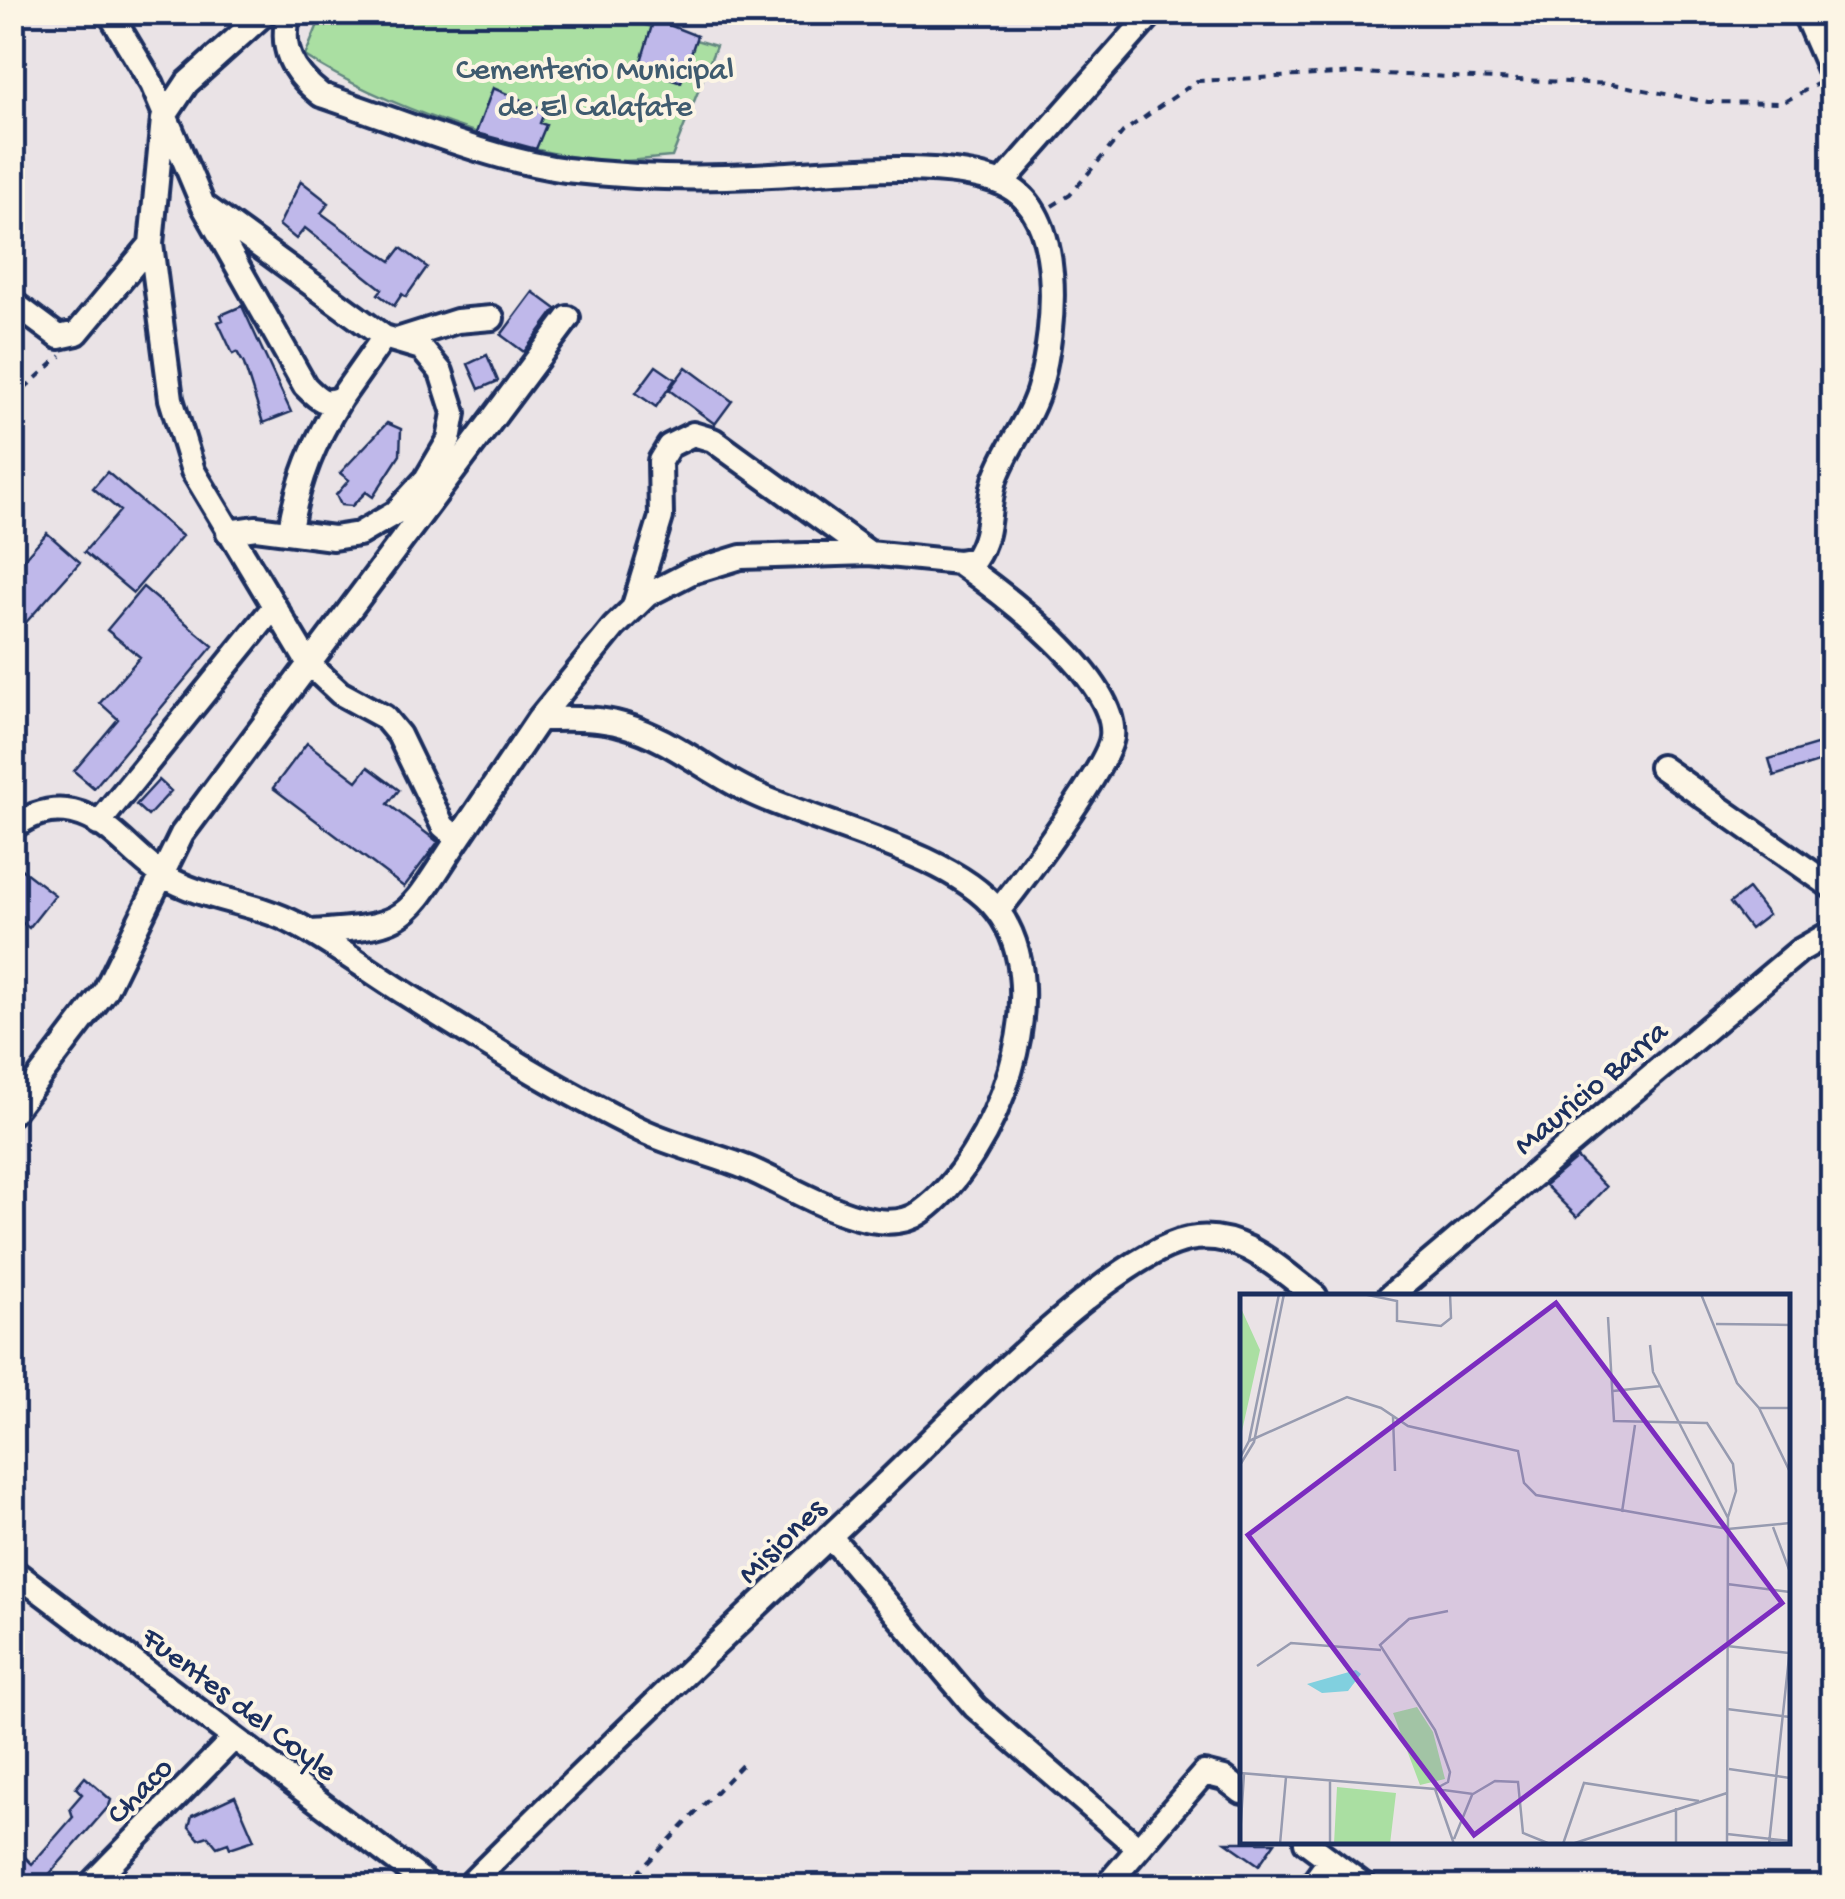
<svg xmlns="http://www.w3.org/2000/svg" width="1845" height="1899" viewBox="0 0 1845 1899" font-family="'Gochi Hand',sans-serif">
<style>
.green{fill:#aadfa2;stroke:#628780;stroke-width:2.5}
.building{fill:#bfb8ea;stroke:#1b2f5e;stroke-width:2.5}
.lines{fill:none;stroke-linecap:round;stroke-linejoin:round}
.minor-casing{stroke:#1b2f5e;stroke-width:30}
.path{stroke:#1b2f5e;stroke-width:4;stroke-dasharray:8 8;stroke-linecap:butt}
.minor{stroke:#fcf5e5;stroke-width:22}
.labels{text-anchor:middle;stroke-width:8;stroke-linejoin:round;paint-order:stroke}
.park-label{font-size:32px;fill:#3f5b6f;stroke:#fcf5e5}
.street-label{font-size:32px;fill:#1b2f5e;stroke:#fcf5e5}
.inset-road{fill:none;stroke:#979bb0;stroke-width:2.5}
.view{fill:#7b2cbf;fill-opacity:0.15;stroke:#7b2cbf;stroke-width:5}
.inset-edge{fill:none;stroke:#1b2f5e;stroke-width:5}
</style>
<rect width="100%" height="100%" fill="#eae3e6"/>
<filter id="ink" filterUnits="userSpaceOnUse"><feTurbulence type="fractalNoise" baseFrequency=".01" numOctaves="2"/><feDisplacementMap in="SourceGraphic" scale="20" xChannelSelector="R" yChannelSelector="G"/><feConvolveMatrix kernelMatrix="1 2 1 2 8 2 1 2 1" color-interpolation-filters="sRGB"/></filter>
<g filter="url(#ink)">
<!-- green -->
<path class="green" d="M323,12L605,13L716,46L672,157C652,158 630,162 610,161C520,155 379,104 305,56Z"/>
<!-- building -->
<path class="building" d="M654,19L697,36L681,82L639,68Z
M493,88L545,110L540,123L546,125L536,149L476,133Z
M301,181L329,203L321,213L347,232L391,261L401,248L427,267L406,297L402,294L394,306L378,294L382,289L305,228L296,239L279,225Z
M533,292L556,309L524,352L501,335Z
M242,306L291,412L263,423L244,364L237,352L233,354L218,322L223,320L221,315Z
M487,355L498,381L479,389L468,364Z
M656,366L675,379L656,407L636,393Z
M686,367L732,401L715,424L669,390Z
M387,423L401,429L400,455L373,497L366,492L352,506L341,505L336,495L349,480L340,473Z
M107,472L182,536L133,593L84,552L120,511L93,488Z
M47,533L80,562L12,638V572Z
M143,587L213,646L94,788L74,771L118,719L100,703L140,657L107,630Z
M307,743L357,781L368,767L399,790L388,804L438,842L404,887L273,788Z
M1823,743L1828,759L1774,776L1769,759Z
M159,780L171,791L148,816L136,805Z
M12,862L55,895L29,928L12,915Z
M1748,889L1768,915L1750,929L1730,903Z
M1577,1158L1606,1187L1577,1217L1545,1185Z
M85,1777L111,1800L109,1806L39,1886H20L12,1879V1868L24,1856L32,1864L73,1817L70,1808L82,1794L76,1788Z
M235,1796L254,1840L230,1848L228,1843L217,1847L208,1836L199,1839L189,1827L192,1816Z
M1226,1842H1275L1259,1865Z"/>
<g class="lines">
<defs>
<path id="minor" d="M109,12L152,84L203,205L305,386C317,398 324,406 341,398L384,337L203,205
M266,12L187,83L163,119L151,244L171,399L193,471L309,664L340,693L384,717L399,735L443,826L458,839L539,719L614,627L647,595L692,572L741,557L869,553L958,562L975,559C993,532 986,510 995,480C1006,447 1032,418 1040,385C1055,330 1067,212 1003,184C945,158 820,173 755,176C694,179 627,177 566,170C490,160 395,119 321,95C292,72 279,49 289,12
M1804,12L1832,76
M1002,183L1153,12
M12,302L59,337L77,333L151,244
M397,340L457,321L492,318
M290,530C298,479 314,442 341,398
M228,532L256,528L333,538L359,534L395,513L426,479L449,440L454,413L441,372L421,348L384,337
M958,562C1001,592 1119,680 1112,737C1108,767 1021,882 998,911
M634,606L661,517L660,461L669,446L693,434L713,440L869,553
M1661,767L1832,887
M98,824L274,607
M12,828C31,814 50,807 73,812C112,821 132,856 164,876C204,900 255,902 296,924C334,944 369,971 406,994C482,1042 561,1091 641,1130C675,1146 712,1154 747,1168C790,1185 876,1245 921,1212C996,1158 1059,990 997,910C954,854 822,825 755,794C710,774 671,738 623,725C596,717 567,719 539,719
M311,932C412,926 404,920 458,839
M12,1113L105,991L182,834L568,318
M1390,1296L1799,951L1832,932
M830,1536L975,1707L1137,1847
M12,1570L430,1886
M1306,1842L1365,1886
M89,1886L234,1738
M468,1886C604,1750 744,1618 884,1485C947,1425 1111,1254 1189,1239C1240,1229 1278,1268 1315,1296
M1106,1886L1204,1773L1224,1778L1242,1792
M1311,1886L1330,1860"/>
</defs>
<!-- minor casing -->
<use href="#minor" class="minor-casing"/>
<!-- path -->
<path class="path" d="M1052,206L1070,195L1123,132L1197,81L1358,73L1613,84L1708,102L1782,103L1817,84
M12,399L61,356
M625,1886L743,1764"/>
<!-- minor -->
<use href="#minor" class="minor"/>
</g>
</g>
<g class="labels">
<!-- park labels -->
<g class="park-label">
<text x="595" y="78">Cementerio Municipal<tspan x="595" dy="37">de El Calafate</tspan></text>
</g>
<!-- street labels -->
<g class="street-label">
<text transform="translate(1589 1086) rotate(-40)" y="11">Mauricio Barra</text>
<text transform="translate(780 1539) rotate(-44)" y="11">Misiones</text>
<text transform="translate(241 1702) rotate(37)" y="11">Fuentes del Coyle</text>
<text transform="translate(138 1789) rotate(-46)" y="11">Chaco</text>
</g>
</g>
<!-- overview -->
<g transform="translate(1240 1294)">
<rect width="550" height="550" fill="#eae3e6"/>
<path d="M0,12L20,56L0,146ZM177,413L193,438L205,485L180,491L153,419ZM97,493L156,499L150,550H94Z" fill="#aadfa2"/>
<path d="M116,376L121,380L108,397L82,399L67,390Z" fill="#81d0df"/>
<path class="inset-road" d="M123,0L157,7V27L201,32L211,24L210,0M461,0L497,89L519,114L550,178M368,23L374,127L467,129L493,170L496,197L488,223M476,30L550,31M410,51L413,78L488,224L487,550M373,97L421,92M519,114H550M153,123L155,177M9,147L107,103L141,114L168,132L278,157L284,189L296,201L488,235L550,229M0,164L9,147L39,0M0,171L14,148L44,0M382,218L395,131M533,233L550,278M487,290L550,298M487,352L549,359M17,372L51,349L141,356M487,415L550,423M489,475L550,484M0,479L195,495L214,550M90,487V550M195,495L208,488L210,478L195,436L140,351L169,325L208,317M196,495L233,500L255,487L278,488L283,539L310,550M487,540L550,547M0,542L4,480M214,545L232,501M40,550L46,483M323,550L344,489L459,507M332,550L487,499M436,550V514M529,550L550,354"/>
<path class="view" d="M316,9L542,309L234,541L8,241Z"/>
<rect width="550" height="550" class="inset-edge"/>
</g>
<!-- margin -->
<rect width="1845" height="1899" fill="none" stroke="#fcf5e5" stroke-width="50"/>
<rect x="25" y="25" width="1795" height="1849" fill="none" stroke="#1b2f5e" stroke-width="4" filter="url(#ink)"/>
</svg>
